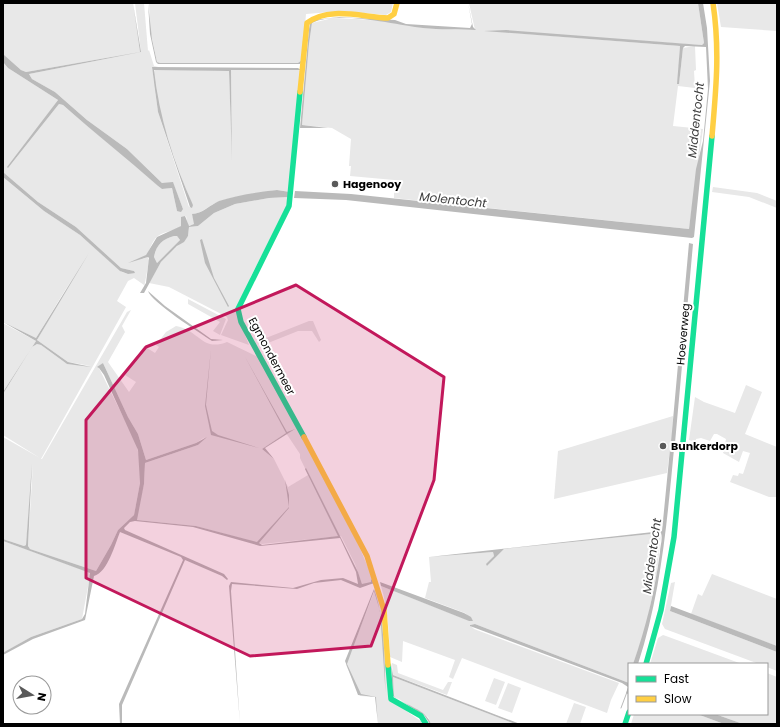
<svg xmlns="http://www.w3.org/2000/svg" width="780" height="727" viewBox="0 0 780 727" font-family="Poppins,sans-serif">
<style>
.green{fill:#e8e8e8;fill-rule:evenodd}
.water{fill:#bababa;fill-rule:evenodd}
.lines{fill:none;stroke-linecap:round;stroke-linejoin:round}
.stream{stroke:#bababa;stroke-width:1}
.fast{stroke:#16e098;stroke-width:5.5}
.slow{stroke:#ffcf43;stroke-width:5.5}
.marked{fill:#c2185b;fill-opacity:0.2;stroke:#c2185b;stroke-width:3;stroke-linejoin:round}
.poi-dot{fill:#595959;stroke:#fff;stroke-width:1.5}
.labels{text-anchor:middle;stroke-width:4;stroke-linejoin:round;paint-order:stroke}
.poi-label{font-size:11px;font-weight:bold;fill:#000;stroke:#fff;text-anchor:start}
.street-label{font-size:11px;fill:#000;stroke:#fff}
.water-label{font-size:12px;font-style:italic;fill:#3e3e3e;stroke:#fff}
</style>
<rect width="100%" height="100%" fill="#fff"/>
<!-- green -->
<path class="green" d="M3,3H133L140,52L26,72L21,70L3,54Z
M135,3H144L148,51L149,50L154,66L163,68L152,67L158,112L189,207L193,205C183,184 147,88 155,69L229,71L232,160L231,70L298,69L300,71L290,192L277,190L269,191C253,194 236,196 220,201C210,204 202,214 192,214L195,224L188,226L186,216L181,218V226C175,231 165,231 158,236C150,242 151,253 142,259L148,257L149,261L144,288V285L134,278L128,281L117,301L126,307L41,459H42L127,312L131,310L122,326L125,332L108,362L129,392L136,382L125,375L144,346L155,353L159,347L156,345L166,332L176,326C199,330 202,352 227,342L258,357L298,429L359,546L375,584H362L355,564L341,536L262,544L196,526L137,520L136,518L144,484L145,463L198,445L205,437L196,443L146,460L138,434L128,417L103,363L99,368L136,443L140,459V483L134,515L118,530L111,545L96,571L30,549L28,546L33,464L26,545L24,546L3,539V437L40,458L3,435V394L32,347L37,344L41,345L67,364L91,366L68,362L37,340L72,279L36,338L3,322V177L44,211L80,235L122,272L128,274L134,271L121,268L76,227L38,202L3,172V62L8,68L58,100L8,168L59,104L63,105C94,133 128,157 158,186L162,189L172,188L177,211L183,209L173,183H162L127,149L87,120L55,92L32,79L29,74L141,52ZM286,433L300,454V458L318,495L308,475L288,487L274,459L262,449Z
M149,3H393L391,12L386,15L343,11L306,14L302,58L301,62L298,63H160L157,62L150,29Z
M469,3H698L704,43L702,45L489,31L680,46L678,84L679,83L683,48L695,46L696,70L694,71L695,88L678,86L673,126L703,129L689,229L394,198V180L350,176L351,166H349L351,139L332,128L302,125L309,44L312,23L333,18L356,19L393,22L425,28L475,30Z
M717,3H777V31L721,27Z
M713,187L757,193L777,201V208L749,197L712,192Z
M289,197L287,207L251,276L237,315L249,345L221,335L228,320L227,317L169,287L149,283L161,262L188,236L189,227L198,226L214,213L235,204L269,198Z
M174,236H177L180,240L157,263L154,257C156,245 163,239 174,236Z
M188,299L226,319L220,335L213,331L220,322L188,304Z
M309,321H313L321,340L319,342L312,331H298L263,345L261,340Z
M3,323L36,341L3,392Z
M746,385L762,392L745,434L777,447V497H769L730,482L733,475L738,476L739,473L743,474L750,453L743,451L739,462L723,453L726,439L717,434H714L710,441L701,438L696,439V442L689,440L695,397L704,402L735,413Z
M673,416L672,448L670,449L667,473L554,499L558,451Z
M661,533L657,572L646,627L633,664H629V683L475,624L470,625L474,629L619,683L611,700L607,713L462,658L453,679L449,677L455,660L403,641L402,662L390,657C389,633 388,609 381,586L470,621H473L465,613L425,598L429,582H431L429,557L493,552L494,556L487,564V566L504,549Z
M3,541L89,572L90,576L82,619L31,637L3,653Z
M712,574L777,599V646L691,614L698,594L702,596Z
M675,582L670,611L777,652V671L767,667V664H759L665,629L662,624L671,583Z
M376,587L382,609L389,699L425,724H378L376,697L360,696L346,665Z
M663,635L666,636L742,664H650L658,638Z
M392,663L397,665L398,673L443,690L448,682H452L447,695L393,675Z
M767,673L777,677V724H743L715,714H767Z
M393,677L515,724H431L428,717L394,696Z
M494,678L505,682L496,705L485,701Z
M508,683L521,688L512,713L498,708Z
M574,703L586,707L580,724H566Z
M634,714H697L724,724H631Z"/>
<!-- water -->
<path class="water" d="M133,3L141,52L29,74L32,79L55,92L87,120L127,149L162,183L173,182L183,209L181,212L177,211L172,188L162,189L158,186C127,158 94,133 63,105L59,104L8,168L7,167L58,100L8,68L3,62V54L21,70L26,72L140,52Z
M148,3L152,39L157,62L160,63H298L301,61L302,58L304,22L302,61L300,64H158L156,62L150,34Z
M468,3L473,27L476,30C458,29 440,30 423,28C396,25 337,10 312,23L309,44L302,125L328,128H300L309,29L310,24L314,20L339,17L395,20L406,24L470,28L472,24Z
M698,3H703L707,28L710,81L694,237L692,238L346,200L294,198L295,191L351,194L689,229L696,169L703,141L708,89L706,47L685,46L683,48L679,84H677L680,46L484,31L506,30L702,45L704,43Z
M152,67L298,68L301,70H231L232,161L229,71L154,70C159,117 174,163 193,205L192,208L190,207L158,112Z
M3,172L38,202L76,227L121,268L134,271L135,273L128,274L120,271L80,235L44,211L3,177Z
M277,190L290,192L289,197L269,198L235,204L214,213L198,226L189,227L188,236L184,242L177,246L161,262L144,293H140L146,283L149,258L148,257L128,263L146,255L157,237L181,226V217L185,216L189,226L194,224L192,214C202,214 210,205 219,201C237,195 258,192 277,190ZM174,236H177L180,240L157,263L154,257C156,245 163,239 174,236Z
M202,239L214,278L229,306L228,307L205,263L200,240Z
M689,243L693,244L675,443L673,444L671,442L673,420Z
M89,253L37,340L68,362L91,367L67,364L41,345L37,344L32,347L3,394V392L36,341L3,322L36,338Z
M148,291L165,306L211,339L223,340L212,341C200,333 151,302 148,291Z
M211,349L206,405L212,431L218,435L259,448L211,435L205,406Z
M244,355L287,432L295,429L265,448L274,459L262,449L286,433Z
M103,363L128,417L138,434L146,460L196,443L207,437L198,445L145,463L144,484L137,520L196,526L257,542L289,507L285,480L289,495V508L259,543L262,545L338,536L305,469L306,468L358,572L362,584L371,582V579L374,583L360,588L341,580L314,583L297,589L232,584L231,591L240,724L229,586L231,582L293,588L321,580L343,578L358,584L356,572L340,538L260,546L193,527L135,521L130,522L124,528L125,530L224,574L228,579L227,580L222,576L185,560L122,705V724H120L119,704L183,560L181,557L120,532C115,544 108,572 94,576L85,620L33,639L3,655V653L6,651L31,637L82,619L85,614L90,573L3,541V539L24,546L26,545L32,464L28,546L30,549L96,571L111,545L118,530L134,515L140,483L138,450L104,375L99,368L97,367Z
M672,448L674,449C667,522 661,594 638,664H633C646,627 655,590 660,552C660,546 663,539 661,533L504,549L487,566L486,564L494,556L493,552L429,557L662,531L670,449Z
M380,582L464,613L471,617L473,621H469L391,590L381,586Z
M374,589C386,623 384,663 386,699L380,611L374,591L347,664L361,694L376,697L378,724L375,697L358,695L345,661Z
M671,606L777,646V652L670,611Z
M475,624L629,683L628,694L626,693L628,687L622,683L470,626V625Z
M391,663L393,675L520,724H515L393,677L394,696C406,706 426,709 431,724H430L424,715L393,696Z
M697,714H715L743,724H724Z"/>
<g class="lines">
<!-- stream -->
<path class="stream" d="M621,708L627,692"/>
<!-- fast -->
<path class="fast" d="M300,92L289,206L238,309L241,322L304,437
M646,664L661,610L674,537L712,136
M388,665L391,699L421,716L426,724
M625,724L629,712"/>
<!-- slow -->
<path class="slow" d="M300,92L307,23C329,6 362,17 388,18L394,14L397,3
M712,136C716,89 720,51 713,3
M304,437L367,556L384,610L388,665"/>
</g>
<!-- marked area -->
<path class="marked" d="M296,285L444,377L434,480L371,646L250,656L86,578V420L146,347Z"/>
<!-- markers -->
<g class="poi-dot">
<circle cx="335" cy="184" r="4"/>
<circle cx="663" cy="446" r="4"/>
</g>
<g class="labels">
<!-- poi labels -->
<g class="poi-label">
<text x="343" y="188">Hagenooy</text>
<text x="671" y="450">Bunkerdorp</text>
</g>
<!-- street labels -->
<g class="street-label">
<text transform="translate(683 334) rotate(-85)" y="4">Hoeverweg</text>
<text transform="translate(272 356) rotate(62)" y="4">Egmondermeer</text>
</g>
<!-- water labels -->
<g class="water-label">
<text transform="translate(696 120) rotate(-84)" y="4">Middentocht</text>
<text transform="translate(453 200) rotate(6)" y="4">Molentocht</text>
<text transform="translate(652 556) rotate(-82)" y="4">Middentocht</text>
</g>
</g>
<!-- border -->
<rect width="780" height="727" fill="none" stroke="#000000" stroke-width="8"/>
<!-- legend -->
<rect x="628" y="663" width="140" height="52" fill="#ffffff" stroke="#999999"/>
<rect x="636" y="676" width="20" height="6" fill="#16e098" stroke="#999999"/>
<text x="664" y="683" font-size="12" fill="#000000">Fast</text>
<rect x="636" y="696" width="20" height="6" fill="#ffcf43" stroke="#999999"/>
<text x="664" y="703" font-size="12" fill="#000000">Slow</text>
<!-- north arrow -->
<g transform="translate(32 695) rotate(101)"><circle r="19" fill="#ffffff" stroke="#999999"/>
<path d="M0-3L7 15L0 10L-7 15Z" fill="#595959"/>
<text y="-6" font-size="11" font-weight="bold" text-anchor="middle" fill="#000000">N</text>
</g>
</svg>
